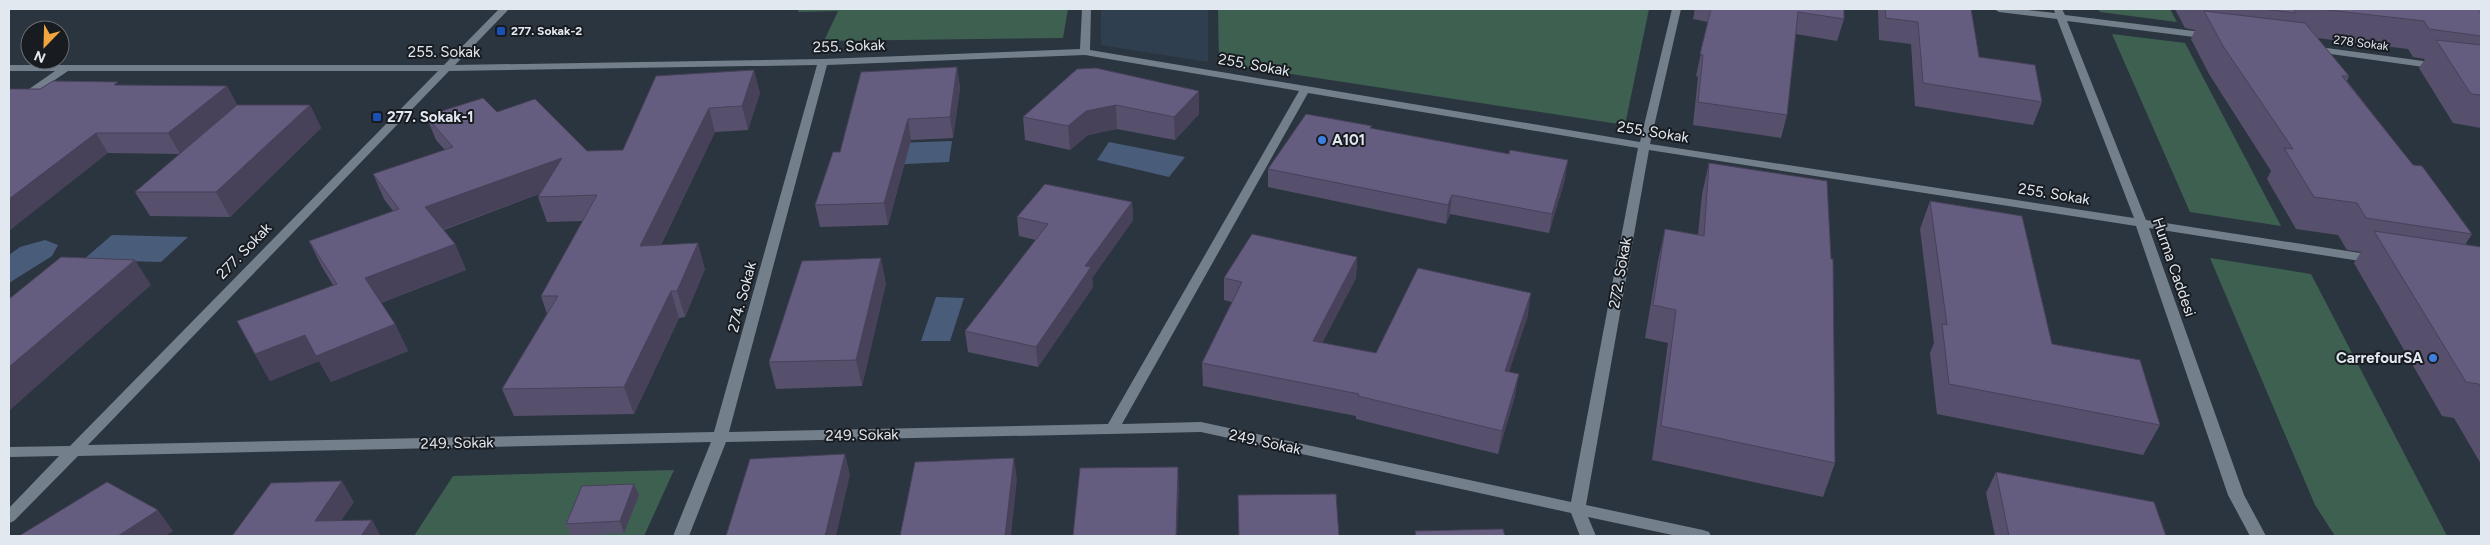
<svg xmlns="http://www.w3.org/2000/svg" width="2490" height="545" viewBox="0 0 2490 545" font-family="Figtree,sans-serif">
<style>
.built{fill:#303f4f}
.green{fill:#3e6051}
.water{fill:#495c7a}
.lines{fill:none;stroke-linecap:round;stroke-linejoin:round}
.street{fill:#747f8c;fill-rule:evenodd}
.wall{fill:#57506d}
.shaded-wall{fill:#474159}
.building{fill:#655d7f;stroke:#474159}
.transit-dot{fill:#1a4fb4;stroke:#181c21;stroke-width:2}
.shop-dot{fill:#3f7fe0;stroke:#181c21;stroke-width:2}
.labels{text-anchor:middle;stroke-width:4;stroke-linejoin:round;paint-order:stroke}
.far-poi-label{font-size:12px;font-weight:bold;fill:#e2e8ef;stroke:#181c21;text-anchor:start}
.far-street-label{font-size:12px;fill:#e2e8ef;stroke:#181c21}
.street-label{font-size:15px;fill:#e2e8ef;stroke:#181c21}
.poi-label{font-size:15px;font-weight:bold;fill:#e2e8ef;stroke:#181c21;text-anchor:start}
</style>
<rect width="100%" height="100%" fill="#2b3540"/>
<!-- built -->
<path class="built" d="M1101,9H1208V62L1101,45Z"/>
<!-- green -->
<path class="green" d="M799,9H1068L1063,38L824,41L838,11L798,12Z
M1218,9H1649L1625,125L1219,63Z
M2098,9H2170L2177,22L2100,12Z
M2112,34L2185,43L2281,226L2190,212Z
M2210,258L2311,274L2447,536H2335L2315,505Z
M674,470L644,536H414L453,476Z"/>
<!-- water -->
<path class="water" d="M952,141L949,162L863,166L869,144Z
M1109,142L1185,157L1169,177L1097,160Z
M112,235L188,237L161,262L83,260Z
M45,240L58,245L52,256L9,283V255L20,247Z
M936,297L964,298L950,341H921Z"/>
<g class="lines">
<!-- street -->
<path class="street" d="M499,9H509L455,65L823,59L1080,49L1082,9H1091L1090,50L1640,142L1672,9H1681L1650,144L2134,218L2057,19L1999,12L1994,9H2019L2055,13L2054,9H2062L2065,15L2210,33L2215,36L2210,39L2067,21L2146,220L2373,255L2379,259L2373,263L2149,228L2244,495L2266,536H2250L2228,495L2136,226L1649,150L1586,505L1703,530L1709,532L1711,536H1677L1588,517L1596,536H1580L1571,513L1201,432L726,442L689,536H673L711,442L78,456L14,521L9,523V508L59,456L9,457V447L70,446L438,71H68L9,111V103L55,71H9V65H444ZM1085,55L1299,91L1108,424L729,432L827,65ZM817,65L714,432L88,445L449,71ZM1308,93L1638,148L1571,502L1201,422L1122,424Z
M2474,9H2481V15L2478,14Z
M2312,46L2438,63L2443,66L2438,69L2309,51V47Z"/>
</g>
<!-- wall -->
<path class="wall" d="M1695,9H1844V19L1837,41L1796,34L1787,115L1781,138L1693,125L1698,77L1696,76L1708,22L1693,19Z
M1878,9H1971L1979,57L2042,102L2033,125L1915,106L1911,44L1879,40Z
M2175,9H2477L2481,13V128L2453,123L2419,68L2425,59L2413,57L2408,49L2317,38L2349,76L2347,81L2413,165L2472,234L2465,245L2481,247V464L2454,418L2442,416L2354,263L2361,252L2347,250L2338,235L2296,229L2267,179L2271,171L2209,74L2191,39L2195,30L2185,28Z
M957,67L960,88L953,138L911,140L888,225L820,227L815,205L840,152Z
M656,76L760,93L748,130L715,132L661,245L705,269L685,317L679,318L634,414L514,416L502,389L547,314L541,296L583,221L547,222L538,197L539,194L444,230L455,244L466,270L381,303L395,324L408,351L331,382L319,361L270,381L255,354L333,285L322,267L309,241L393,211L384,199L373,174L445,150L436,140L426,116L497,112L587,151L623,150Z
M119,85L227,86L237,105H310L321,128L230,217L150,216L135,192L180,154L108,153L40,89Z
M1199,91V114L1175,140L1117,129L1088,135L1070,150L1025,140L1023,117Z
M1371,129L1565,179L1549,233L1450,214L1446,224L1268,187V169Z
M1709,163L1835,463L1823,497L1652,460L1668,343L1645,338L1658,261L1665,229L1698,235L1702,194Z
M1930,201L2052,344L2160,425L2143,455L1937,414L1930,353L1934,343L1920,229Z
M1132,202L1133,220L1092,278L1093,287L1038,367L968,352L965,331L1036,240L1019,236L1017,217Z
M1357,257L1356,278L1322,343L1376,353L1528,315L1509,371L1515,396L1498,454L1356,419V416L1203,386L1202,363L1232,302L1224,300V278Z
M886,283L862,386L776,389L769,362Z
M1996,472L2166,536H1995L1986,493Z
M634,484L639,495L624,533L571,536L566,524Z"/>
<!-- shaded-wall -->
<path class="shaded-wall" d="M957,67L960,88L953,138L950,117Z
M754,70L760,93L748,130L742,106Z
M227,86L237,105L180,154L168,133Z
M1199,91V114L1175,140L1174,117Z
M310,105L321,128L230,217L216,192Z
M1116,105L1117,129L1088,135L1070,150L1068,126L1086,111Z
M709,108L715,132L648,271L640,246Z
M908,119L911,140L888,225L884,203Z
M96,133L108,153L9,231V199Z
M562,158L571,182L436,232L425,207Z
M1568,160L1565,179L1549,233L1552,214Z
M1452,195L1450,214L1446,224L1448,205Z
M1132,202L1133,220L1092,278L1093,287L1038,367L1036,347L1085,266Z
M698,243L705,269L685,317L677,291Z
M455,244L466,270L377,304L365,278Z
M1357,257L1356,278L1312,363L1313,341Z
M881,258L886,283L862,386L856,360Z
M135,260L151,285L9,411V367Z
M671,291L679,318L634,414L624,387Z
M1531,293L1528,315L1502,393L1505,371Z
M395,324L408,351L331,382L316,356Z
M305,335L319,361L270,381L255,354Z
M1519,374L1515,396L1498,454L1502,431Z
M845,454L850,475L836,536H825Z
M1014,458L1017,479L1011,536H1005Z
M1178,467L1179,488L1177,536H1176Z
M342,481L354,502L331,536L315,521Z
M634,484L639,495L624,533L620,521Z
M158,510L173,531L165,536H118Z
M372,520L381,536H361Z"/>
<!-- building -->
<path class="building" d="M1711,9H1844V19L1798,12L1787,115L1698,102L1703,55L1700,54Z
M1885,9H1971L1979,57L2035,65L2042,102L1923,83L1918,22L1886,18Z
M2262,9H2293L2296,13Z
M2320,9H2477L2481,13V36L2429,29L2424,21Z
M2204,11L2305,23L2349,76H2342L2413,165L2422,166L2472,234L2366,218L2357,203L2314,197L2284,148L2293,149L2223,46Z
M2436,40L2481,45V95L2471,94Z
M957,67L950,117L908,119L884,203L815,205L833,152H840L861,72Z
M1096,68L1199,91L1174,117L1116,105L1086,111L1068,126L1023,117L1077,69Z
M754,70L742,106L709,108L640,246L698,243L677,291H671L624,387L502,389L558,296H541L597,195L538,197L562,158L425,207L455,244L365,278L395,324L316,356L305,335L255,354L237,321L337,284L309,241L399,209L373,174L453,147L426,116L483,98L497,112L535,99L587,151L623,150L656,76Z
M53,81L118,82L114,85L227,86L168,133H96L9,199V89H40Z
M237,105H310L216,192H135Z
M1306,114L1372,126L1370,128L1509,154L1510,150L1568,160L1552,214L1452,195L1448,205L1268,169Z
M1709,163L1827,181L1831,259H1833L1835,463L1661,426L1676,310L1653,305L1665,229L1704,236Z
M1045,184L1132,202L1085,266L1091,267L1036,347L965,331L1048,224L1017,217Z
M1930,201L2022,216L2052,344L2140,360L2160,425L1949,384L1942,324L1947,325Z
M2374,231L2481,247V388L2479,384L2466,382Z
M1252,234L1357,257L1313,341L1376,353L1418,268L1531,293L1505,371L1519,374L1502,431L1358,396L1359,394L1202,363L1242,282L1224,278Z
M61,257L135,260L9,367V299Z
M881,258L856,360L769,362L802,261Z
M845,454L825,536H726L750,459Z
M1014,458L1005,536H900L915,462Z
M1178,467L1176,536H1073L1080,468Z
M1996,472L2154,502L2166,536H2009Z
M342,481L315,521L372,520L361,536H232L271,483Z
M107,482L158,510L118,536H19Z
M634,484L620,521L566,524L582,486Z
M1336,494L1339,536H1239L1238,495Z
M1503,529L1505,536H1416L1415,531Z"/>
<!-- markers -->
<g class="transit-dot">
<rect x="496" y="26" width="10" height="10" rx="2.5"/>
<rect x="372" y="112" width="10" height="10" rx="2.5"/>
</g>
<g class="shop-dot">
<circle cx="1322" cy="140" r="5"/>
<circle cx="2433" cy="358" r="5"/>
</g>
<g class="labels">
<!-- far-poi labels -->
<g class="far-poi-label">
<text x="511" y="35">277. Sokak-2</text>
</g>
<!-- far-street labels -->
<g class="far-street-label">
<text transform="translate(2361 43) rotate(7)" y="4">278 Sokak</text>
</g>
<!-- street labels -->
<g class="street-label">
<text transform="translate(849 46) rotate(-2)" y="5">255. Sokak</text>
<text x="444" y="57">255. Sokak</text>
<text transform="translate(1254 65) rotate(10)" y="5">255. Sokak</text>
<text transform="translate(1653 132) rotate(9)" y="5">255. Sokak</text>
<text transform="translate(2054 194) rotate(9)" y="5">255. Sokak</text>
<text transform="translate(244 251) rotate(-46)" y="5">277. Sokak</text>
<text transform="translate(2174 267) rotate(71)" y="5">Hurma Caddesi</text>
<text transform="translate(1620 273) rotate(-80)" y="5">272. Sokak</text>
<text transform="translate(742 297) rotate(-75)" y="5">274. Sokak</text>
<text transform="translate(862 435) rotate(-1)" y="5">249. Sokak</text>
<text transform="translate(1265 442) rotate(12)" y="5">249. Sokak</text>
<text transform="translate(457 443) rotate(-1)" y="5">249. Sokak</text>
</g>
<!-- poi labels -->
<g class="poi-label">
<text x="387" y="122">277. Sokak-1</text>
<text x="1332" y="145">A101</text>
<text x="2423" y="363" text-anchor="end">CarrefourSA</text>
</g>
</g>
<!-- border -->
<rect width="2490" height="545" fill="none" stroke="#e2e8ef" stroke-width="20"/>
<!-- north arrow -->
<g transform="translate(45 45) rotate(203)"><circle r="24" fill="#181c21" stroke="#696e73"/>
<path d="M0-4L9 19L0 12L-9 19Z" fill="#f1a640"/>
<text y="-8" font-size="14" font-weight="bold" text-anchor="middle" fill="#e2e8ef">N</text>
</g>
</svg>
